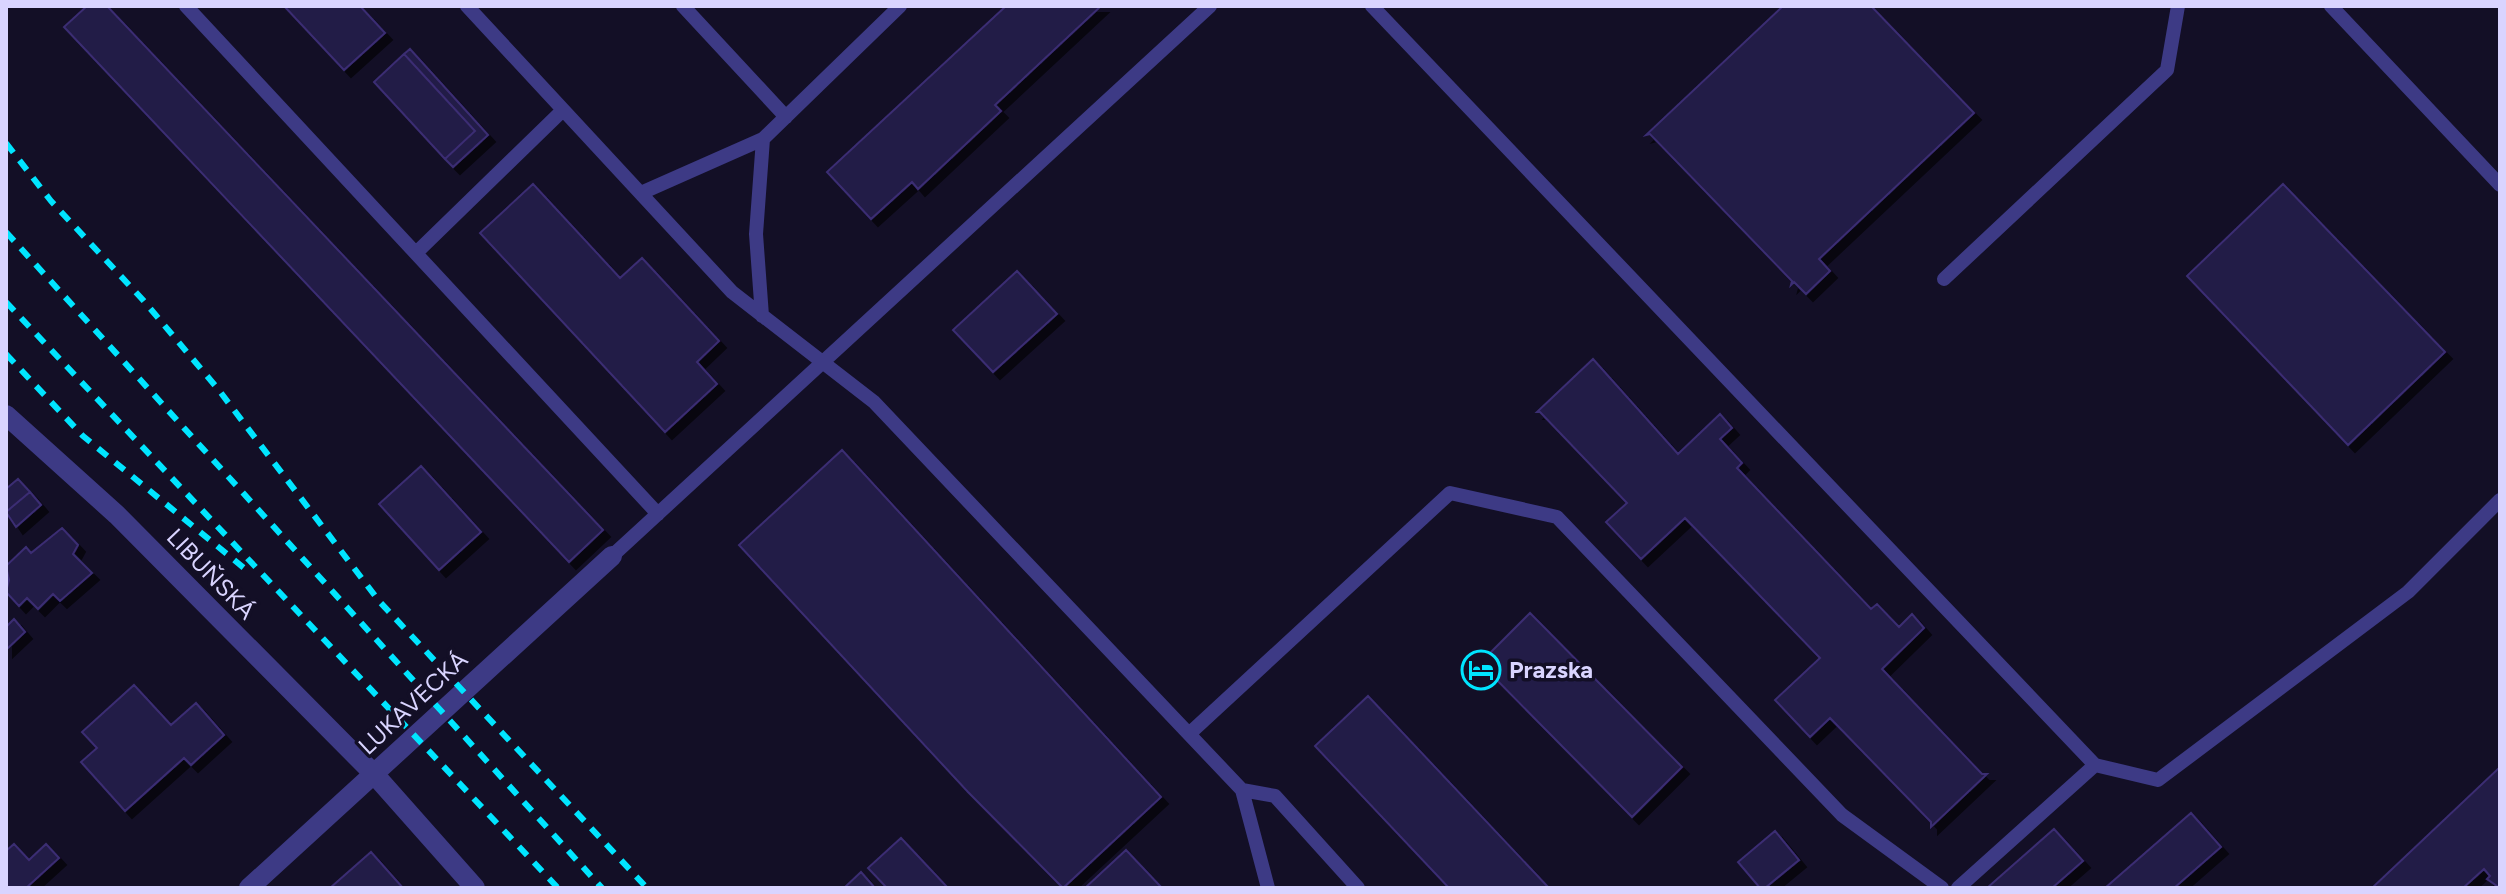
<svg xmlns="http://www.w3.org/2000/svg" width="2506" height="894" viewBox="0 0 2506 894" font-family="Figtree,sans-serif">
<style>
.building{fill:#241b47;stroke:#3b2d73;stroke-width:2;filter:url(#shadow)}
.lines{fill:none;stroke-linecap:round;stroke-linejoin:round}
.lane{stroke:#3d3a85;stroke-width:14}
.street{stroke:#3d3a85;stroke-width:20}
.rail{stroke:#00e5ff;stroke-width:6;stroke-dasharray:12 10;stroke-linecap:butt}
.labels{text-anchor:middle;stroke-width:7;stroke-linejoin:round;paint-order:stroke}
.street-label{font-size:24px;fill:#d9d4ff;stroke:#130f26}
.poi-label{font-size:24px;font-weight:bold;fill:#d9d4ff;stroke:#130f26;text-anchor:start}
</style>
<defs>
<filter id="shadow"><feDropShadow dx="7" dy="7" stdDeviation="0" flood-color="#0009"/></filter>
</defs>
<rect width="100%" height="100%" fill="#130f26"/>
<!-- building -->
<path class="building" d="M87,6H107L603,530L569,562L64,27Z
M284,6H360L385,33L344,70Z
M1006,6H1101L995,105L1001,111L918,189L912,182L871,219L827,172Z
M1783,6H1871L1974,113L1819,259L1830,271L1806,294L1794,282L1791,285L1792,281L1650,134L1646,135Z
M410,49L488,135L453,167L445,159L475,131L404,54Z
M404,54L475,131L445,159L374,82Z
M533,184L620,278L642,258L719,341L697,362L717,384L665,432L480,233Z
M2283,184L2445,352L2348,445L2187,276Z
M1017,271L1057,314L993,372L953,330Z
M1593,359L1678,454L1720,414L1732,428L1720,439L1742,463L1737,468L1871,609L1877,604L1899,627L1912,614L1924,628L1882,669L1982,774H1987L1931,827V822L1830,718L1810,737L1775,700L1820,658L1685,518L1641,559L1606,522L1627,503L1540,412H1537Z
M842,450L1161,797L1063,888L968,792L739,545Z
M421,466L481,532L439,570L379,504Z
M18,479L30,492L6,512V489Z
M30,492L41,505L16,527L6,512Z
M62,528L78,545L73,554L92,573L60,601L53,594L38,609L27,598L19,606L6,592L9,580L6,566L26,547L31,553Z
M1530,613L1682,767L1632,817L1480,663Z
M14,619L25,632L6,650V627Z
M134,685L171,725L196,703L224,735L191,765L184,758L125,811L81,762L97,748L82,732Z
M1368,696L1549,888H1449L1315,746Z
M2500,767V888L2487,879L2490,876L2484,869L2463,888H2372Z
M2191,813L2221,847L2174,888H2105Z
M2054,829L2083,861L2052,888H1987Z
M1775,831L1799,860L1765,888H1760L1738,862Z
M901,838L948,888H887L868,868Z
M14,844L29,860L46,844L59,858L26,888H6V851Z
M1126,850L1162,888H1085Z
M371,852L403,888H330Z
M861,872L875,888H844Z"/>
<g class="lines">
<!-- lane -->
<path class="lane" d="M186,6L658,514
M467,6L732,292L874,402L1242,790L1268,888
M683,6L786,117
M1372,6L2095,765
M2331,6L2500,185
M641,193L763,139L900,6
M416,253L563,110
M1944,279L2167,70L2178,6
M762,316L756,234L763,139
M612,556L1210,6
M1189,734L1450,493L1557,517L1842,815L1942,888
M1242,790L1275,796L1358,888
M1958,888L2095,765L2158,780L2408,592L2500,500"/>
<!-- street -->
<path class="street" d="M6,415L117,515L374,774L475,888
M249,888L612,556"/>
<!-- rail -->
<path class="rail" d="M6,143L51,201L143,300L218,389L379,601L647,888
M6,232L602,888
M6,302L558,888
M6,354L83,436L244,568"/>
</g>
<!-- icons -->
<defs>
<symbol id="hotel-ring" viewBox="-11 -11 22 22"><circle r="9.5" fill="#130f26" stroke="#00e5ff" stroke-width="1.5"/><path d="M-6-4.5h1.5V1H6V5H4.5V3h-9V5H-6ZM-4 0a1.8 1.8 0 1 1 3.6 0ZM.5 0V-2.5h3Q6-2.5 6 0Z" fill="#00e5ff"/></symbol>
</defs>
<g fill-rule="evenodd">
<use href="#hotel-ring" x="1459" y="648" width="44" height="44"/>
</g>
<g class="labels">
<!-- street labels -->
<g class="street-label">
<text transform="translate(211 574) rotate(46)" y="8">LIBUŇSKÁ</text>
<text transform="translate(413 703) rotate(-43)" y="8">LUKAVECKÁ</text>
</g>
<!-- poi labels -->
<g class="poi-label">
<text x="1509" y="678">Prazska</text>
</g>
</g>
<!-- border -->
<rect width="2506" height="894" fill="none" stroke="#d9d4ff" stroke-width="16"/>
</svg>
